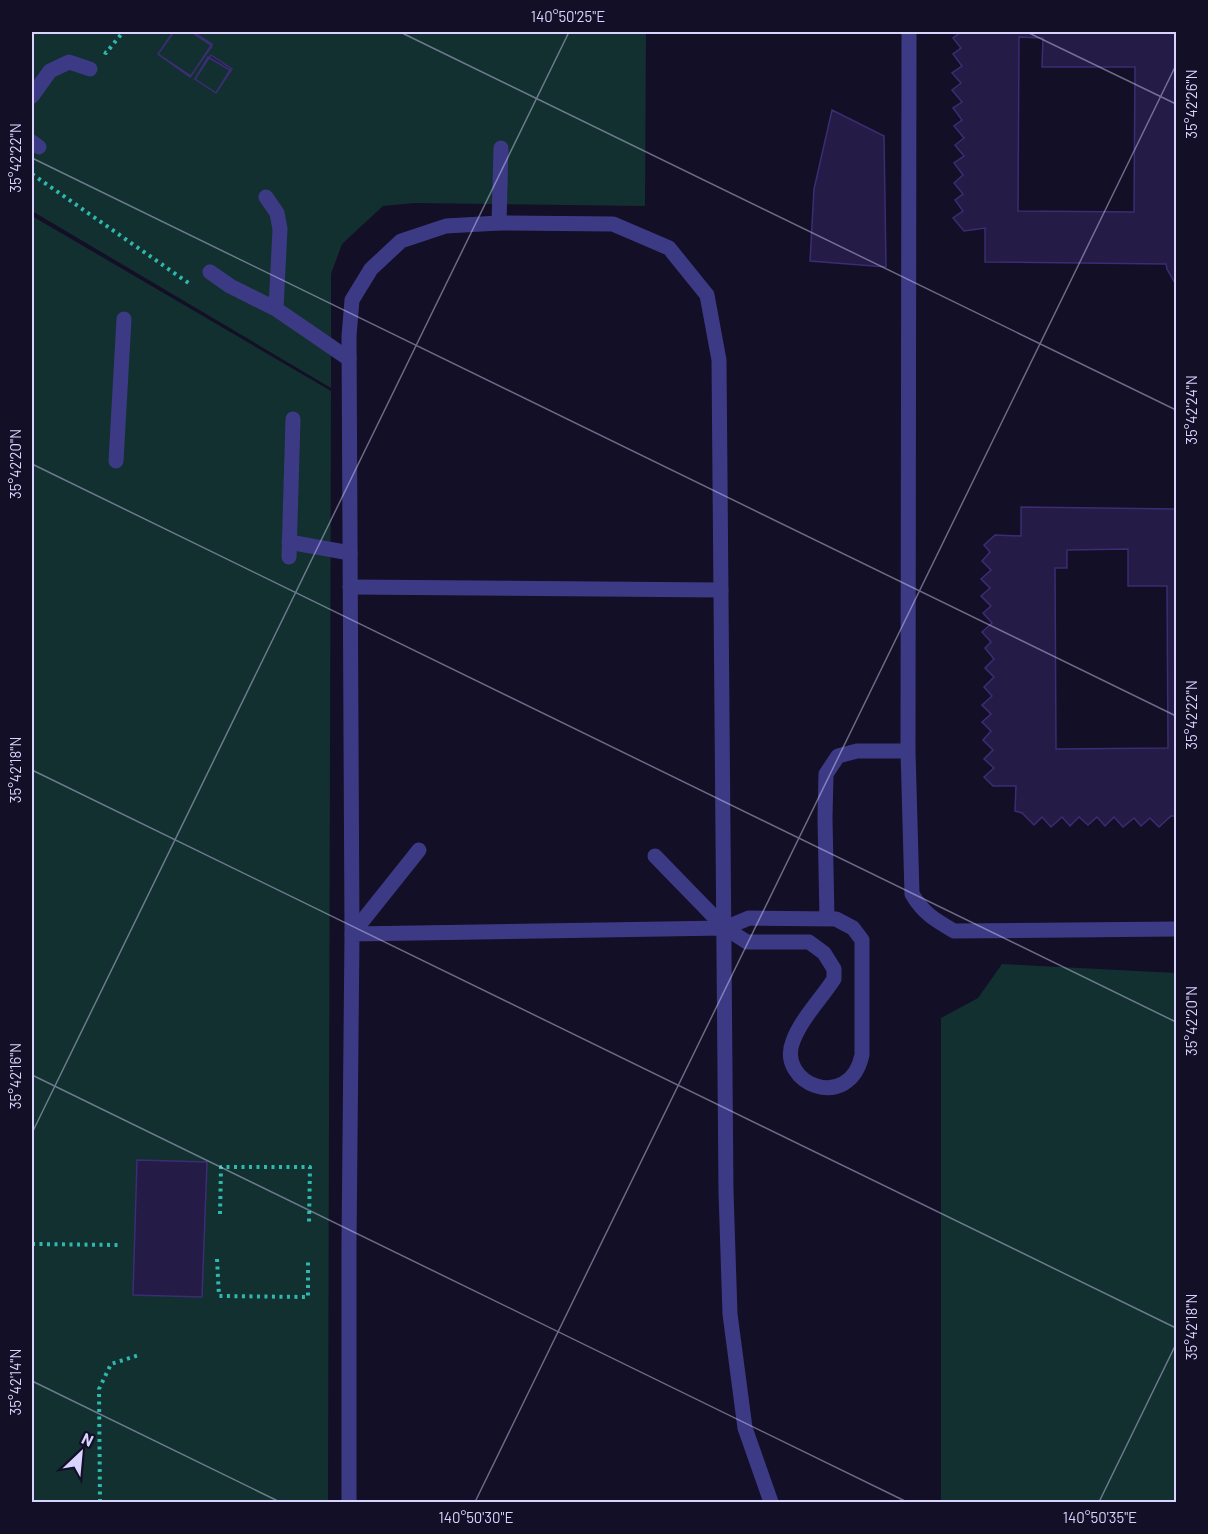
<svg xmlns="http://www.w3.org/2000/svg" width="1208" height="1534" viewBox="0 0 1208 1534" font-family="Barlow,sans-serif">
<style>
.green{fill:#12302f}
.building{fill:#241b47;stroke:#3b2d73;stroke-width:1.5;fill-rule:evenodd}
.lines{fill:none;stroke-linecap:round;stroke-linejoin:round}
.path{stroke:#2fb8b0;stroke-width:4;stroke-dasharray:3 4.5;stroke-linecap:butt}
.service{stroke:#3d3a85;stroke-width:15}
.tertiary{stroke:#3d3a85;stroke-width:15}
.ticks{fill:none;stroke:#d9d4ff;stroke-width:1.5;stroke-opacity:0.45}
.neatline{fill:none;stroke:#d9d4ff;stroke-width:2}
.ticks-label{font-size:15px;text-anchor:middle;fill:#d9d4ff}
</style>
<rect width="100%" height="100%" fill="#130f26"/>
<!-- green -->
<path class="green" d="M32,32H646L645,206L414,203L383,206L342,244L331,274V388L32,211Z
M32,216L331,391L328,1502H32Z
M1002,964L1176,973V1502H941V1018L978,998Z"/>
<!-- building -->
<path class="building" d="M173,32H193L212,44L191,76L158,54Z
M174,32H191L212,46L190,77L158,54Z
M961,32H1176V285L1167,269L1166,264L985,262V228L964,231L953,218L963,211L955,200L963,194L954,183L963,175L954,163L964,156L955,145L964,138L954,126L962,120L953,108L962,102L952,90L961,83L952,73L962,66L953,54L961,48L953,38ZM1019,37L1043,38L1042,67H1135L1134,212L1018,211Z
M211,55L232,69L216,93L195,79Z
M208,57L230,70L216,93L195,79Z
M832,110L884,136L886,267L810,261L814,189Z
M1021,507L1176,509V816H1171L1159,827L1150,818L1141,826L1134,818L1123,827L1114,817L1105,826L1097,817L1088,825L1079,817L1070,826L1062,817L1051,827L1042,817L1034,825L1022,813L1015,811L1016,786H993L984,777L994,768L984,759L993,750L983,740L991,731L982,722L991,714L982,705L992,696L984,687L994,677L985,668L994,659L985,648L991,642L982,632L992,623L983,613L991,606L981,596L990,588L981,579L991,570L982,561L990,552L984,545L995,535L1021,536ZM1128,549V586H1167L1168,748L1056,749L1055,568H1067V550Z
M137,1160L207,1162L202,1297L133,1295Z"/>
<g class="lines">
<!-- path -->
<path class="path" d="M104,52L106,53L123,32
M32,174L190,284
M220,1214L221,1167H310L309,1224
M32,1244L120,1245
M217,1259L219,1296L308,1297V1260
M100,1502L99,1389L111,1364L139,1355"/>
<!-- service -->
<path class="service" d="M909,32L908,751L912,894C923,913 935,920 954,931L1176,929
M32,96L50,71L69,62L90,69
M32,142L39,147
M266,197L277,213L280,229L276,309
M499,223L501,148
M210,272L230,286L276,309L349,359
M116,461L124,319
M289,542L350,553
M289,557L293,419
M350,587L721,590
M655,856L725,928L747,942H809L824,953L834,969V979C821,999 801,1019 793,1041C776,1083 849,1114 862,1055V940L853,928L836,919L749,918L725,928
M827,919L825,818L826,774L838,756L857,751H908
M352,934L419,850"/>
<!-- tertiary -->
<path class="tertiary" d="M352,934L725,928
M349,1502V1243L352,934L349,336L352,300L371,269L401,241L446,226L499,223L613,224L669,248L707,295L719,360L726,1192L730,1314L745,1428L771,1502"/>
</g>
<!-- ticks -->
<path class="ticks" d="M400,32L1176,410M1027,32L1176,104M32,158L1176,716M32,464L1176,1022M32,770L1176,1328M32,1075L907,1502M32,1133L569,32M32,1381L280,1502M475,1502L1176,65M1099,1502L1176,1344"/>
<!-- border -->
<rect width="1208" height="1534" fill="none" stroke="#130f26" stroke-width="66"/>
<!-- north arrow -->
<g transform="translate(81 1453) rotate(26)" stroke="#130f26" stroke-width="4.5" paint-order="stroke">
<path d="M0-4.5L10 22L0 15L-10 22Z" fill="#d9d4ff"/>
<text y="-9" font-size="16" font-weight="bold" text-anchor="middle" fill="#d9d4ff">N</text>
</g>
<rect x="33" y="33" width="1142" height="1468" class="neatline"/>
<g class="ticks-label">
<text x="568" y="22">140°50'25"E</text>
<text transform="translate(1192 104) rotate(-90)" y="5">35°42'26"N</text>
<text transform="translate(16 158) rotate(-90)" y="5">35°42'22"N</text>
<text transform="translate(1192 410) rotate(-90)" y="5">35°42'24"N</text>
<text transform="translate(16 464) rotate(-90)" y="5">35°42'20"N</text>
<text transform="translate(1192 715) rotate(-90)" y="5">35°42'22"N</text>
<text transform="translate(16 770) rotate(-90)" y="5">35°42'18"N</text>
<text transform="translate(1192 1021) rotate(-90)" y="5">35°42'20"N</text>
<text transform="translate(16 1076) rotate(-90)" y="5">35°42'16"N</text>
<text transform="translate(1192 1327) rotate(-90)" y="5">35°42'18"N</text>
<text transform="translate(16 1382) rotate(-90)" y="5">35°42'14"N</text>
<text x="476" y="1523">140°50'30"E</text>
<text x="1100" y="1523">140°50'35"E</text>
</g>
</svg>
